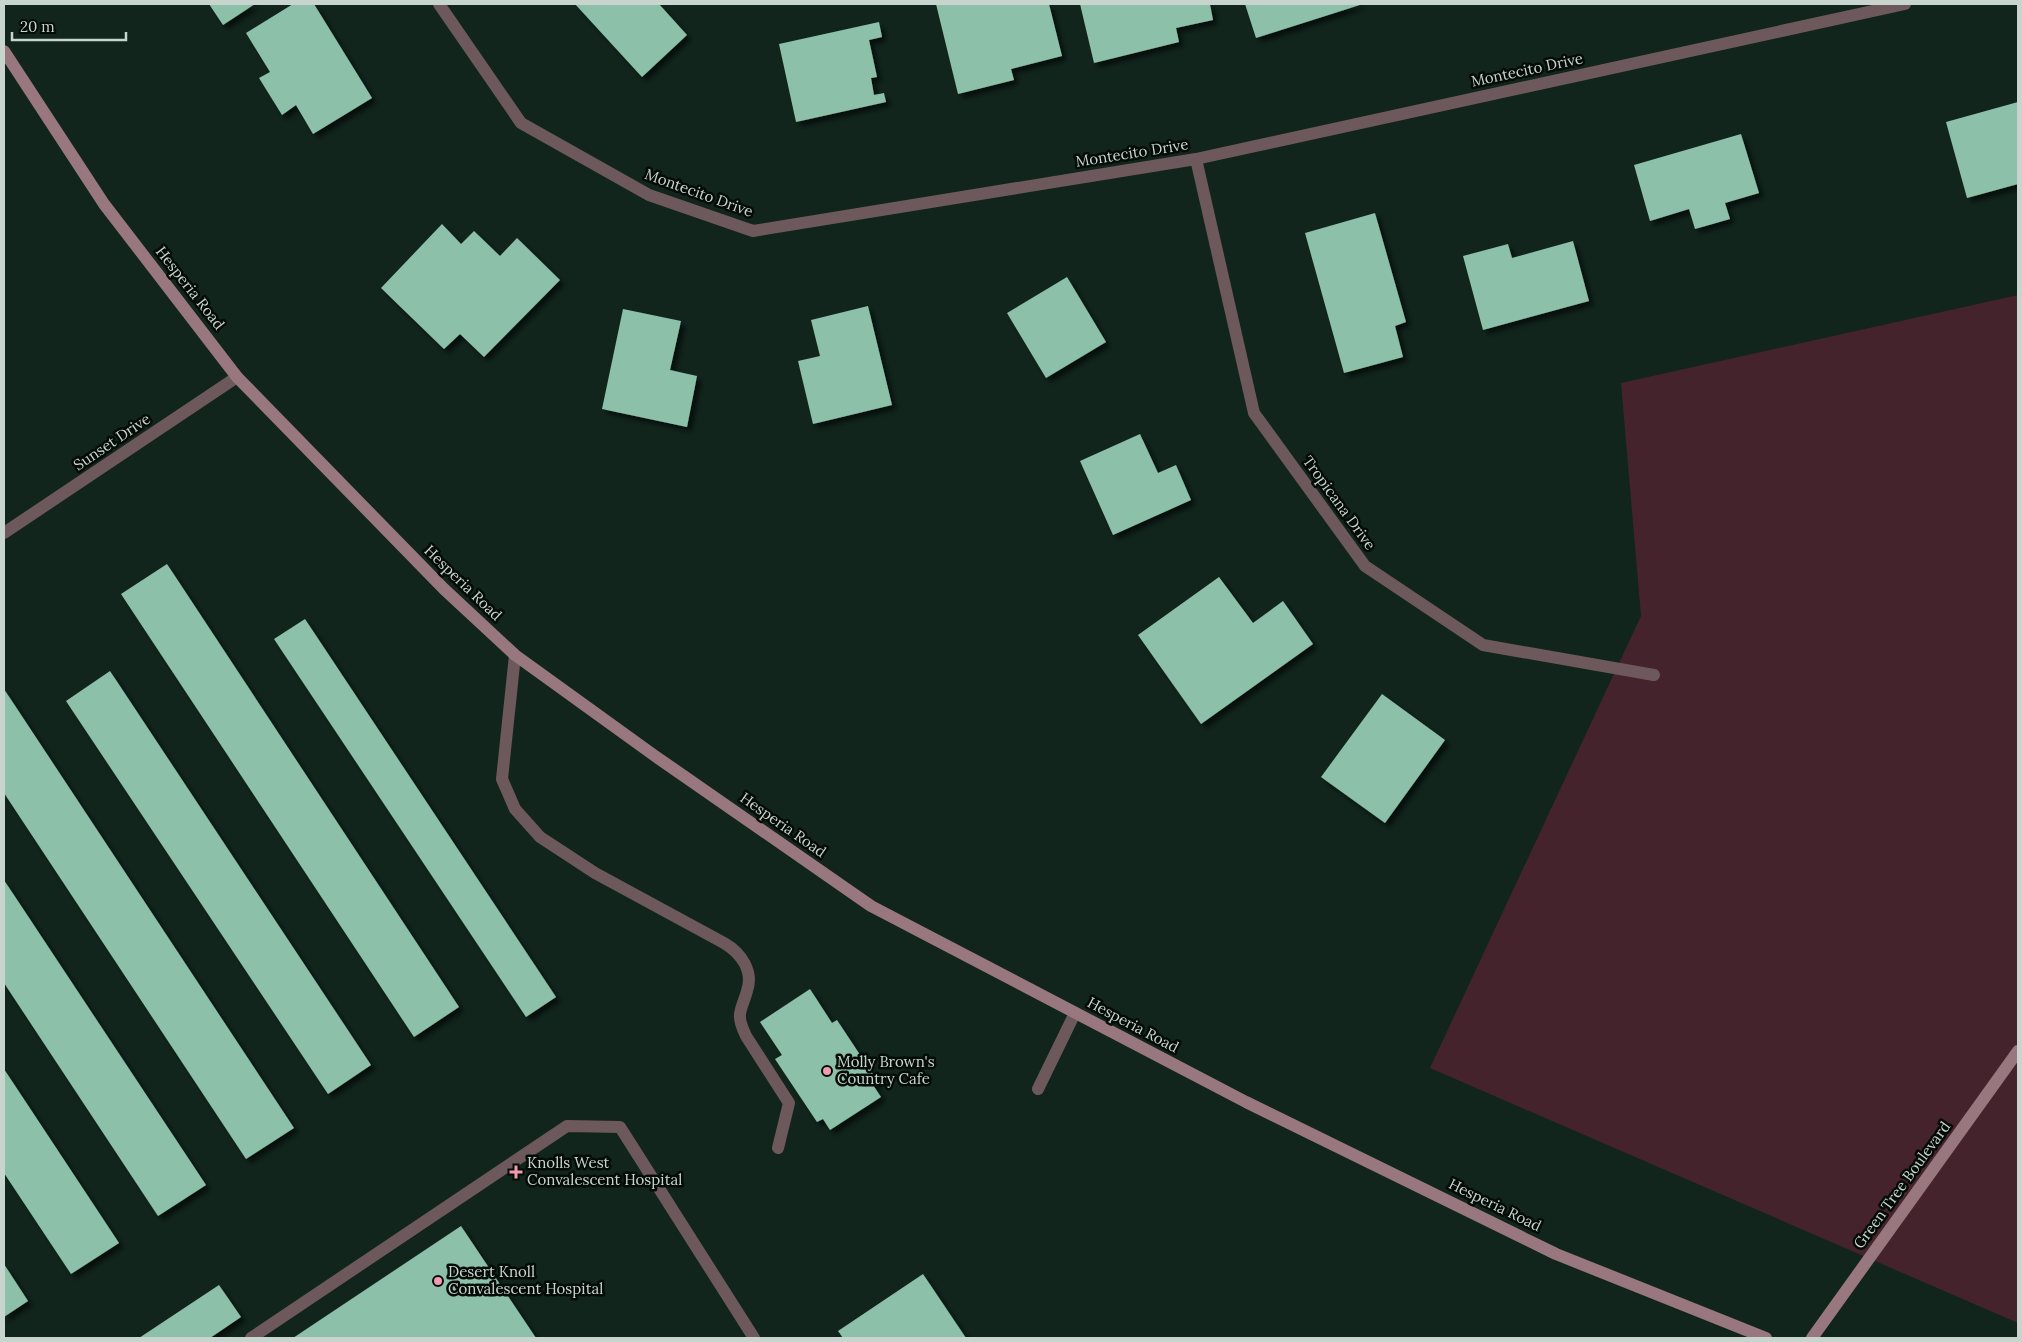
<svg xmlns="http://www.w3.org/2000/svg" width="2022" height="1342" viewBox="0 0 2022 1342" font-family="Lora,serif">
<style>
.green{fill:#45232c}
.building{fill:#8cc0a8;filter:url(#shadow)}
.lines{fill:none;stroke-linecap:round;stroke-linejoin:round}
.lane{stroke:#6d585c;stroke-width:12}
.street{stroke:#6d585c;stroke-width:12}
.secondary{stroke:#99777e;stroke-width:12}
.poi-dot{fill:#f29ab0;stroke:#050c08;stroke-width:2}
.labels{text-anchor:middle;stroke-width:5;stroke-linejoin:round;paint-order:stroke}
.street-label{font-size:15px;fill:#c8d5ce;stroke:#050c08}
.poi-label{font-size:15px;fill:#c8d5ce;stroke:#050c08;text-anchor:start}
</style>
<defs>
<filter id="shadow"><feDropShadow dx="4.5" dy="4.5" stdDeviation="2.5" flood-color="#0009"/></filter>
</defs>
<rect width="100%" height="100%" fill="#11251d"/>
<!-- green -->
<path class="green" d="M2018,295V1323L1430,1068L1641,616L1621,383Z"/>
<!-- building -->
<path class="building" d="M209,4H255L223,25Z
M293,4H314L372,98L313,134L296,105L282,115L259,78L270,72L246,33Z
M575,4H659L687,35L642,77Z
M936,4H1049L1062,56L1011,69L1014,80L958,94Z
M1080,4H1210L1213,20L1176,28L1179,42L1094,63Z
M1245,4H1363L1256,38Z
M879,22L882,37L869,40L877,77L871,78L874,95L884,93L886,102L796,122L779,44Z
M2018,102V184L1967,198L1946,122Z
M1741,134L1759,193L1725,203L1730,219L1695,229L1689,209L1650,221L1634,165Z
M1375,213L1406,322L1395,326L1403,357L1344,373L1305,233Z
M442,224L461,244L474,231L500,256L517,238L560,280L484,357L460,334L444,349L381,288Z
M1573,241L1589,301L1483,330L1463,256L1508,244L1512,258Z
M1067,277L1106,342L1046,378L1007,313Z
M868,306L892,405L813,424L798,361L820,356L811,320Z
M623,309L681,321L670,370L697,376L687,427L602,409Z
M1140,434L1158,473L1176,465L1191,500L1113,535L1080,461Z
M167,564L459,1007L414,1037L121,594Z
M1219,577L1253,623L1283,601L1313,644L1201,724L1138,635Z
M305,619L556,997L526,1017L274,639Z
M110,671L371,1065L328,1094L66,701Z
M4,689L294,1128L246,1159L4,793Z
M1382,694L1445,740L1385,823L1321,777Z
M4,880L206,1185L158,1216L4,983Z
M810,989L832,1023L837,1020L878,1082L873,1085L881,1097L830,1130L823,1119L817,1122L775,1059L782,1055L760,1022Z
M4,1069L119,1243L71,1274L4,1173Z
M461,1226L536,1338H452L451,1337L449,1338H293Z
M4,1264L28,1301L4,1317Z
M923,1274L966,1338H843L838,1331Z
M219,1285L241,1317L210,1338H139Z"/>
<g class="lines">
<!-- lane -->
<path class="lane" d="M515,655L502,779L515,809L540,837L595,873L724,943C741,953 754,971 747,991C745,999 741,1006 740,1014C739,1022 743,1029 746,1036L789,1103L778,1148
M1038,1089L1075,1013
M251,1338L567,1126L620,1127L754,1338"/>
<!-- street -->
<path class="street" d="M439,4L521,123L649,195L753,231L1196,159L1905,4
M1196,159L1254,413L1365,566L1483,645L1654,675
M4,533L237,377"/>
<!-- secondary -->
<path class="secondary" d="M4,51L104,204L237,377L444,589L515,655L655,756L871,906L1246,1102L1556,1254L1766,1338
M1812,1338L2018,1051"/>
</g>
<!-- markers -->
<g class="poi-dot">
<circle cx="827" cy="1071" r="5"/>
<path d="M513.5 1164.5h5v5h5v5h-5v5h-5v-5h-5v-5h5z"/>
<circle cx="438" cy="1281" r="5"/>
</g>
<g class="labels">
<!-- street labels -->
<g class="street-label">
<text transform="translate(1527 70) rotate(-12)" y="5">Montecito Drive</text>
<text transform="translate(1132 153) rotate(-9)" y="5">Montecito Drive</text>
<text transform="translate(699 193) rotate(20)" y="5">Montecito Drive</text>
<text transform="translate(190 288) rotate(52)" y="5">Hesperia Road</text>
<text transform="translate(112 442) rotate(-34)" y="5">Sunset Drive</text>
<text transform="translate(1339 503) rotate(54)" y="5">Tropicana Drive</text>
<text transform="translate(463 583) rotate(44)" y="5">Hesperia Road</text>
<text transform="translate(783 825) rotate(35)" y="5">Hesperia Road</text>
<text transform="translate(1133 1025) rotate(28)" y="5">Hesperia Road</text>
<text transform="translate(1902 1185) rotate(-54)" y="5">Green Tree Boulevard</text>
<text transform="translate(1495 1205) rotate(26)" y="5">Hesperia Road</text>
</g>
<!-- poi labels -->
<g class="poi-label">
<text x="837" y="1067">Molly Brown's<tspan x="837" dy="17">Country Cafe</tspan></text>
<text x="527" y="1168">Knolls West<tspan x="527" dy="17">Convalescent Hospital</tspan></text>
<text x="448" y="1277">Desert Knoll<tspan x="448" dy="17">Convalescent Hospital</tspan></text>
</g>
</g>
<!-- border -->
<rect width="2022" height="1342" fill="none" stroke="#c8d5ce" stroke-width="10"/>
<!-- scale -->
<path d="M12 32v8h114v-8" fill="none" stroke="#c8d5ce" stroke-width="2.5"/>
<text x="20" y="32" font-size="15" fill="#c8d5ce" stroke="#050c08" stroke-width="4" paint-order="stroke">20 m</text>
</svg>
